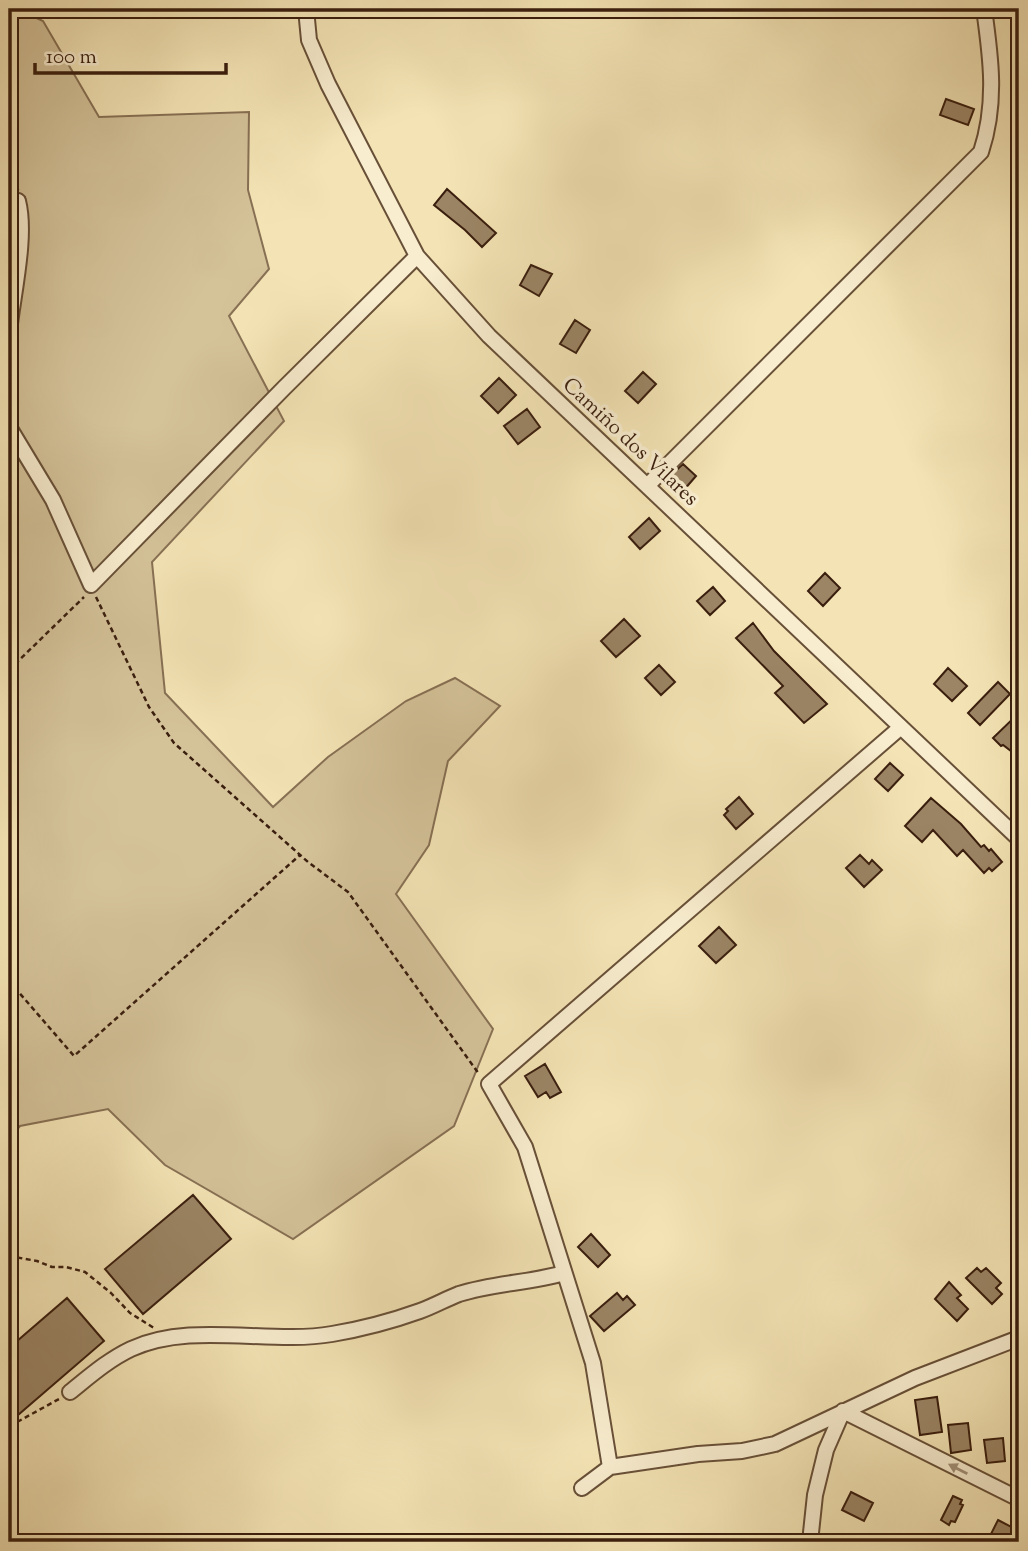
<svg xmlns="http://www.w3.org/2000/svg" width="1028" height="1551" viewBox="0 0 1028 1551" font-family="'Sorts Mill Goudy',serif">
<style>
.green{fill:#d4c299;stroke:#877054;stroke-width:2}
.building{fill:#9b8565;stroke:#3a1e0e;stroke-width:2}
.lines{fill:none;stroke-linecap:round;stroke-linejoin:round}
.minor-casing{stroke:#685038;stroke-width:18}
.path{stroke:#3a1e0e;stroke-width:2.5;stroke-dasharray:5 3.5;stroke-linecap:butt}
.minor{stroke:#f8edcf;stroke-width:14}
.oneway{fill:#a29078}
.labels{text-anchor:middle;stroke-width:7;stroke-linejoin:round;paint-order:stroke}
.street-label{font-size:21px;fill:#3a1e0e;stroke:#f8edcf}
</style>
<rect width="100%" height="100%" fill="#f4e4b5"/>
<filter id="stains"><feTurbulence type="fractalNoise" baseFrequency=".00286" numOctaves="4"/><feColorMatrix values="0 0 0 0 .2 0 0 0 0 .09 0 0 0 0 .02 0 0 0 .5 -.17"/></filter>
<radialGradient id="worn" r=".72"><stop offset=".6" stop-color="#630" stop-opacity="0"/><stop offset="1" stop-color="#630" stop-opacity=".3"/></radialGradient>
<!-- green -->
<path class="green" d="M9,9H17L43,21L99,117L249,112L248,190L269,269L229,316L284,421L152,562L165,693L273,807L328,757L406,701L455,678L500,706L448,761L429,845L396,894L493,1029L454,1126L293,1239L165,1165L108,1109L20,1126L9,1139Z"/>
<!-- building -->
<path class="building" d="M946,99L974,109L968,125L940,115Z
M447,189L496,233L482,247L465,230L434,205Z
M531,265L552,274L539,296L520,285Z
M575,320L590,330L576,353L560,344Z
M643,372L656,384L638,403L625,391Z
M499,378L516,395L498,413L481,396Z
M527,409L540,427L518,444L504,426Z
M683,464L696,476L683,491L668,478Z
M649,518L660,531L640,549L629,537Z
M825,573L840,588L823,606L808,591Z
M713,587L725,601L710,615L697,601Z
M624,619L640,636L616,657L601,641Z
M753,623L774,651L827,704L804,723L775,693L783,686L736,638Z
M659,665L675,682L661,695L645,678Z
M948,668L967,686L952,701L934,684Z
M998,682L1010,694L980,725L968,713Z
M1019,713V730L1015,735L1019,740V753L1011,751L1003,745L1001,746L993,738Z
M890,763L903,775L888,791L875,779Z
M739,797L753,814L736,829L724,815L728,811L726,809Z
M931,798L961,824L981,847L984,845L989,851L991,849L1002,862L992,871L989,868L984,873L963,850L957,856L933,830L922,842L905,826Z
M860,855L869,864L872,860L882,870L864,887L846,868Z
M719,927L736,945L716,963L699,946Z
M545,1064L561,1092L550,1098L546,1092L538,1097L525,1076Z
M193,1195L231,1239L143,1314L105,1269Z
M591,1234L610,1255L598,1267L578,1247Z
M977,1268L981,1272L986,1268L1001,1283L996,1288L1002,1294L992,1304L966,1278Z
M949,1282L961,1295L957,1298L968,1309L957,1321L935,1299Z
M617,1293L623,1300L627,1296L635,1305L604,1331L590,1316Z
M67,1298L104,1341L18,1415L9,1404V1348Z
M937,1397L942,1432L920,1435L915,1400Z
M968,1423L971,1450L951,1453L948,1425Z
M1003,1438L1005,1461L987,1463L984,1440Z
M851,1492L873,1503L864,1521L842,1510Z
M953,1496L962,1500L960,1504L963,1505L955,1522L951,1521L949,1525L941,1520Z
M998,1520L1019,1531L1015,1542H987Z"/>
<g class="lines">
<defs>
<path id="minor" d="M306,9L309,40L328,84L417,256L489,336L1019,839
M9,332C13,294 27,236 18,201
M9,427L53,500L91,585L284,388L417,256
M648,485L981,152C997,104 991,58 984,9
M70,1392C90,1376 108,1360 131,1349C191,1321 269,1345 332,1334C362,1329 392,1321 420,1311C434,1306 446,1299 459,1294C494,1283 529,1283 564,1273
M843,1411L1019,1499
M610,1467L698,1454L742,1451L775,1444L915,1378L1019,1338
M582,1488L610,1467L593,1363L525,1147L489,1084L901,727
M810,1542L815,1495L826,1450L843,1411"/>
</defs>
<!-- minor casing -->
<use href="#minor" class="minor-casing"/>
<!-- path -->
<path class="path" d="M9,131L16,152L18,190
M96,597L149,707L174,743L308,862L348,892L479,1074
M9,670L84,597
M9,981L74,1056L300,855
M9,1256L37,1261L52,1267H66L85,1272L111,1293L130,1313L154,1328
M9,1418L19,1421L59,1399"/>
<!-- minor -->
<use href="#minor" class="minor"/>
</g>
<!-- one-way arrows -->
<defs><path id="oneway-solid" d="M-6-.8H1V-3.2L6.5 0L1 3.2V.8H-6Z" transform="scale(1.75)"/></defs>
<use class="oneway" href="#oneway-solid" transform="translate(958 1469) rotate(-153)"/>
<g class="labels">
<!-- street labels -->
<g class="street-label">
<text transform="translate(631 441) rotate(43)" y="7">Camiño dos Vilares</text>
</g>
</g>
<!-- margin -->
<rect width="1028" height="1551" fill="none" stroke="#f4e4b5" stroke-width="35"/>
<rect x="10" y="10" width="1007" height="1530" fill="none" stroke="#3a1e0e" stroke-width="3.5"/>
<rect x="18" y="18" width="993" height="1516" fill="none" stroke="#3a1e0e" stroke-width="2"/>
<!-- scale -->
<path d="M35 63v10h191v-10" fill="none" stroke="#3a1e0e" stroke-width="3.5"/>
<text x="46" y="63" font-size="21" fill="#3a1e0e" stroke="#f8edcf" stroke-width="5" paint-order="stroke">100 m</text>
<rect width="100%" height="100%" filter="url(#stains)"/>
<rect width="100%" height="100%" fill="url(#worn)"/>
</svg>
